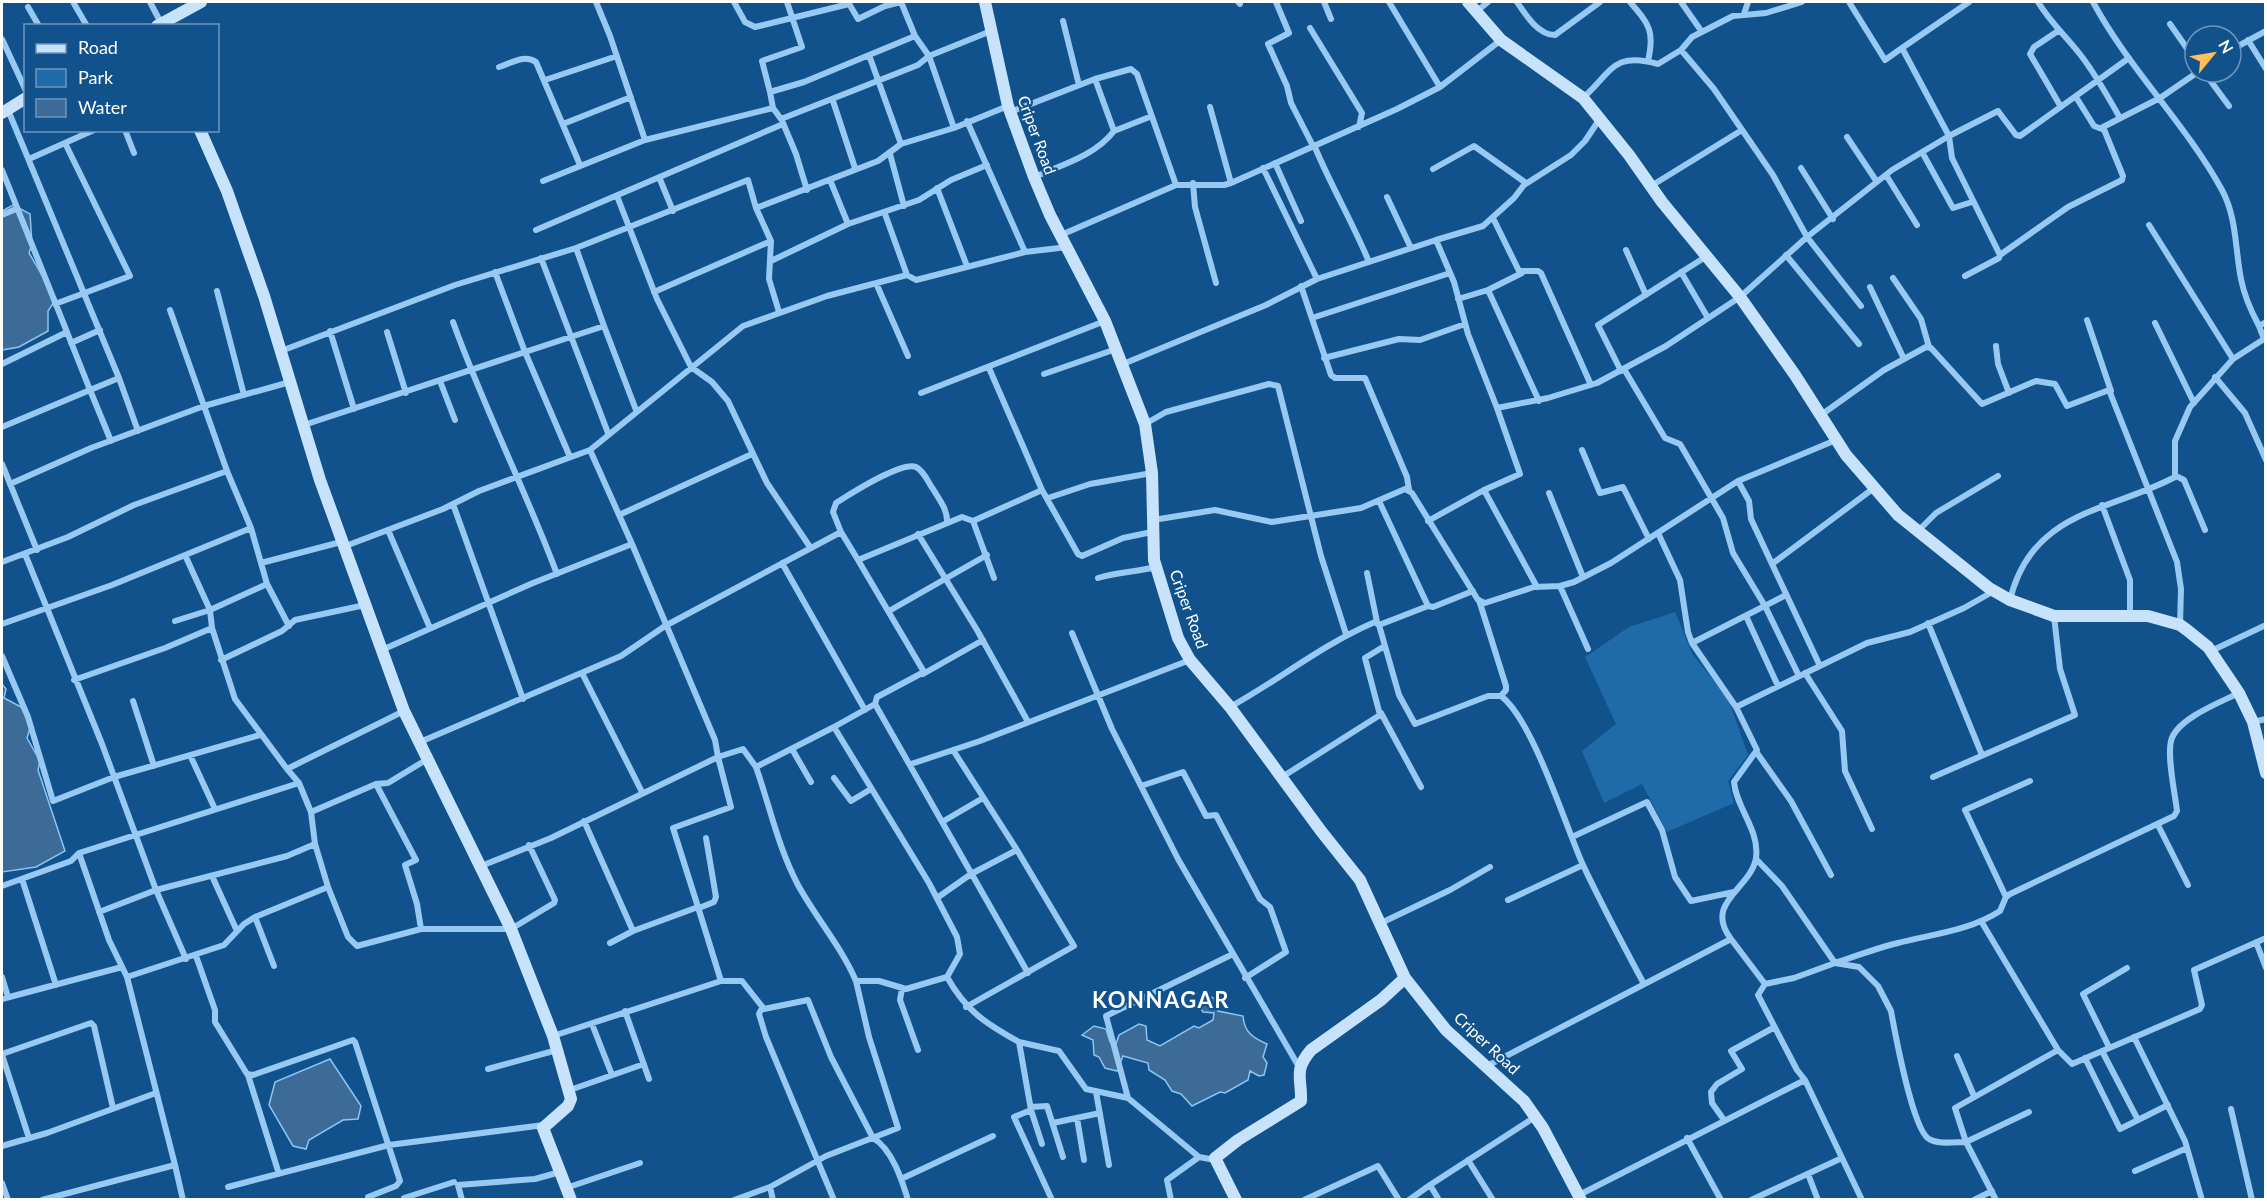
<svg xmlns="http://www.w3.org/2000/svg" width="2267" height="1201" viewBox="0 0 2267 1201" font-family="Lato,sans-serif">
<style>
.park{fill:#1f6aa9}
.water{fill:#3b6b96;stroke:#8ac5f5;stroke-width:1.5}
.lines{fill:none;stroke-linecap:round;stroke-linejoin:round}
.street{stroke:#98c9f2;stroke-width:6}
.secondary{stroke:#c7e3fc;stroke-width:12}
.labels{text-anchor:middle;stroke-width:4.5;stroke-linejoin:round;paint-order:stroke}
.street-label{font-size:16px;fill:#fff;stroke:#11528c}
.district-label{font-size:22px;font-weight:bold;letter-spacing:1.5px;fill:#fff;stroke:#11528c}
</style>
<rect width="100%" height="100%" fill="#11528c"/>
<!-- park -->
<path class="park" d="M1675,612L1693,655L1728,698L1748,755L1728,781L1734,803L1667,832L1642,784L1604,803L1582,751L1616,724L1585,657L1629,627Z"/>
<!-- water -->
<path class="water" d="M13,205L30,214L32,244L29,253L56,299L48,311V331L19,347L2,350V211Z
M2,684L6,689L4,698L25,709L31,725L27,738L40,761L38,770L65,851L36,867L2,872Z
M1207,996L1214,998L1218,1011L1243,1016C1244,1032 1253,1038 1267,1044L1263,1057L1267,1063L1264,1075L1259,1076L1250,1071L1248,1080L1225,1093L1220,1092L1192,1106L1181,1094L1172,1091L1165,1080L1149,1070L1148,1063L1123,1056L1117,1071L1105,1068L1099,1057L1094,1055L1093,1040L1082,1035L1094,1026L1106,1029L1110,1042L1116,1044L1119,1035L1139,1024L1146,1026L1147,1040L1160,1046L1194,1026L1199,1028L1213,1020L1214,1013L1203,1012L1199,1006Z
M330,1059L361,1106L358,1119L343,1120L309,1140L306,1149L293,1146L269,1105L275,1082Z"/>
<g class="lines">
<!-- street -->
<path class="street" d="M73,2L87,26
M150,2L161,23
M596,2L610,36L645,140
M734,2L745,22L755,27L849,4
M848,2L858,19L885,6L901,2L915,36L929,56L954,128
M1238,2L1240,4
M1276,2L1289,33L1268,44L1287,86L1291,103L1313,146
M1324,2L1331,19
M1389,2L1440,87
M1517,2C1525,14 1538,35 1555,35L1600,2
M1630,2C1649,24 1655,31 1648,61
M1681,2L1702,32
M1849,2L1885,60L1902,48L1949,136L1952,158L2000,255L1999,258L1965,276
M2038,2C2050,22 2065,35 2079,53C2095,73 2107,95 2120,118
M2093,2C2129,69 2185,123 2222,190C2237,218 2235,249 2241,279C2244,295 2251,311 2259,326L2266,322
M28,7L39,26
M1477,11L1488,2
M1744,14L1748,2
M1063,21L1079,85
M2170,24L2195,60
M1310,28L1362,113L1359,127
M2058,31L2034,47L2030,54L2061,107
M2,39L26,91
M2248,40L2266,69
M1902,48L1969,2
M1681,50L1714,89L1773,175L1807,237L1861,306
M2231,50L2266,31
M869,55L901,144
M499,67C512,63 524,54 536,62L580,165
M2204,72L2229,106
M1095,79L1131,69L1137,74L1176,185
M545,80L617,56
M770,92L762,61L802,47L787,2
M2076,97L2094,126L2102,129
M1583,98C1612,72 1613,51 1658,64L1681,50L1692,37L1733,16L1766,13L1802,2
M833,101L855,168
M1210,107L1231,183
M773,108L770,92L804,82L915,36
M8,110L119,378L90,390L111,441
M1010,112L1095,79L1114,131C1096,155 1062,165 1034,177
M967,121L1025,252
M783,123L796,154L807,190
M563,124L631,97
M125,130L134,153
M1114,131L1152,116
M1847,137L1877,182
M1314,145C1331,186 1352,221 1369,262
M1922,152L1953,208L1972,202
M890,154L904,206
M29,159L94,130
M1275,163L1301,221
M1263,168L1317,279
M1801,168L1833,219
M1433,169L1474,146L1526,183
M2,170L67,332L2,364
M1886,175L1917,225
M659,177L673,211
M830,180L848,224
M543,181L645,140L773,108L781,119L918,65L929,56L991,31
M1193,183L1195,207L1216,283
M1651,186L1742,130
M937,188L967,266
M617,196L657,299L691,367L712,382L728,401L767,483L810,547
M1387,197L1411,248
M756,208L771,241L769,279L779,312
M885,214L907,275
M2,215L16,209
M1493,218L1519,271H1538L1541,273L1591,385
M2149,225L2233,359
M536,230L783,124
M1061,235L1176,185H1224L1231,183L1397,109L1440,87L1501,40
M1436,240L1483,226L1514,198L1524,185L1571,155L1585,141L1599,120
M576,248L604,326
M1626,250L1646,295
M1786,255L1859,344
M2000,255L2068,207L2122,180L2123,176L2103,127L2160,98L2198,72
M541,258L608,433
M771,261L848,224L919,200L951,180L987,165
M495,272L525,352L570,457
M1681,272L1708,318
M1893,278L1921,319L1929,347
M876,283L908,356
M1301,286L1331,375L1335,378H1365L1407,477L1409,490
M1870,287L1904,359
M1488,290L1539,401
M217,291L244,395
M654,292L771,241
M1458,299L1488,290L1522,273
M55,304L130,276L65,143
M170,310L227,471L251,528L267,584L289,626
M1312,318L1450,273
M2087,320L2111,391
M453,322C484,408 525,489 557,574
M2155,323L2194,403
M330,331L354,409
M387,332L406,393
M71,343L100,330
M1996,346L1998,364L2009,393
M281,351L455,285L576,248L748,180L756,208L878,161L901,144L954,128L1008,106
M1324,358L1399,339L1420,340L1465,324
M1123,364L1266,305L1317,279L1436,240L1454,282L1468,334L1497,408
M989,368L1042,490
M1624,369L1665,438L1680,444L1723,518L1733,553L1765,606L1799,676
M1621,371L1598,325L1707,256
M1044,374L1116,349
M2215,377L2245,413L2266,460
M119,378L138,431
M440,381L455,420
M921,393L1105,321
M1821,415L1884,370L1926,347L1931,348L1982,404L2036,381L2055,384L2067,406L2109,390L2177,562L2181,589L2180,625
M1145,424L1166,412L1269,384L1278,386L1321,556L1346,634
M304,425L604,326L636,410
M2,427L90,390L67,332
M1582,450L1600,493L1623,487L1649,539
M2,464L37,550
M2176,476L2184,480L2205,530
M1738,481L1749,501L1751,519L1772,564
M10,484L91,448L204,406L290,382
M1484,490L1537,587
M1549,493L1583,577
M1048,498L1090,484L1152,473
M1379,501L1428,606L1433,607L1473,591
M453,504L523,699
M2102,505L2130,580V616
M619,515L752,454
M1153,520L1215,510L1272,522L1361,508L1405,489L1412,493L1478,600L1485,603L1534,587L1560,586L1574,582L1611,563L1738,481L1836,440
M973,521L994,578
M1428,521L1484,490L1520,474L1497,408L1548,398L1597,383L1666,346L1740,297L1807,237L1892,170L1949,136L1998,111L2016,135L2020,136L2129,58
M388,530L430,628
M1918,531L1936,513L1998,476
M841,532L833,512L836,503C850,494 902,461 916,467C924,471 928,482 933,489C939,499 948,510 947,523
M1658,533L1680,580L1688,632L1692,643L1736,707L1757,750L1734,782C1736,808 1760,830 1756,858C1751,889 1703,902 1731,939
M918,534L977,630L1027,720
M343,547L443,509L479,491L590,450L743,326L827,296L907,275L916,280L1025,252L1068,247
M25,554L102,744L156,890L186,959
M858,560L924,672L877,697L875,704
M2,562L68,537L134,505L227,471
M261,563L341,542
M782,563L865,710
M1367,573L1377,622
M1098,578C1117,572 1136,572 1156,567
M1560,586L1588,649
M1479,600L1506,686V690L1501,696
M2010,600C2032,510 2109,512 2175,477V441L2190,407L2233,359L2264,339L2259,326
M889,611L987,555
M1746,616L1778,686
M175,621L210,610L267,584
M1928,623L1982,755
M2,624L112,585L251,528
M1379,625L1428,606
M212,628L235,699L287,769
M1072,633L1112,729L1178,859L1299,1067
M1692,643L1786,595
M384,649L533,583L632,544L590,450
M2211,651L2266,625
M2,656L28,717L53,801L114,777L260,735
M221,660L282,631L295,620L365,605
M1820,666L1772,564L1874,488
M582,673L642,792
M1805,673L1842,731L1845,771L1872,829
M923,674L983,640
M74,680L165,648L212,628L210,610L185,555
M133,701L154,766
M1230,707C1279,680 1323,644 1375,622L1379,625L1399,695L1415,724L1488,696H1501C1533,720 1565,825 1583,865C1602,905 1623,945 1644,984
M1736,707L1867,643L1910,632L1964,608L1994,591
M1381,713L1421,787
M2253,722L2266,719
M834,727L929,883L957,937L960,954L947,977L906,989L879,981H856C841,946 816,918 798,885C778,847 770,807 756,767Z
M834,727L875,704L1028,973
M420,742L621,656L665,626L841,532L858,560L962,517L973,521L1042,490L1078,554L1082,556L1123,538L1152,532
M792,749L811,782
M1757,753L1791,801L1831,875
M190,755L215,809
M911,764L980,741L1190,660
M1282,777L1380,715L1365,658L1383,647
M1933,777L2075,715L2060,669L2054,616
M834,778L851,801L871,789
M376,784L416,860L405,865L417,904L421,929H511L554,903L555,900L529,845
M1141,786L1183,772L1206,816L1216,815L1260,899L1270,907L1286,952L1245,978
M311,812L376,784L388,783L426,760
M584,821L633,931L610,943
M942,822L983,798
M2158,825L2188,885
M1572,837L1647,802L1662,830L1675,877L1691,901L1734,892
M79,853L109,940L127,977
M1756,859L1782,886L1835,963L1794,978L1765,984L1758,995L1797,1070L1805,1080L1862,1200
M481,866L551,838L718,757L715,740L632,544
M212,876L237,931
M22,879L56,985
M2,886L71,861L79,853L299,783L287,769L404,711
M328,887L348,937L357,946L421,929
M2006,897L1965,810L2030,781
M937,898L971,874L1017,850L953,750
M1508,900L1583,865
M698,907L673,828L731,807L718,757L743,749L756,767
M699,908L714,902L716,897L706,838
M99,912L156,890L287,856L315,844
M255,917L274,966
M1981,921L2058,1050
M1381,923L1450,890L1490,867
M633,931L698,907L721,981
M2256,942L2266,968
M196,956L215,1010V1022L247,1074L253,1075L353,1040L355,1042L400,1181L396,1186L368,1197
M2,977L8,997
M947,977C966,1011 985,1023 1019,1042L1031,1110L1042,1144
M902,989L900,1000L918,1050
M2,999L122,967
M966,1007L1074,946L1017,850
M762,1008L759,1014L766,1037L834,1200
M625,1011L649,1079
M592,1024L612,1075
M553,1036L721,981H742L764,1009L808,1000L831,1057L873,1138C892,1149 902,1180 908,1200
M2134,1037L2185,1141L2202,1200
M1019,1042L1059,1051L1086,1089L1128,1098L1199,1157L1215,1160
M2109,1047L2083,994L2127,968
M2102,1051L2138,1120
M2,1054L91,1023L94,1026L113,1108
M2,1055L29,1138
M1957,1056L1974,1096
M2085,1058L2120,1129L2168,1105
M1487,1066L1731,939L1765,984
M488,1069L557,1050
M248,1075L279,1174
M570,1090L644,1064
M1096,1092L1109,1165
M1128,1098L1106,1016L1231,955
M1031,1107L1047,1106L1063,1157
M2231,1109L2252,1200
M1031,1110L1014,1117L1052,1200
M2029,1112L1966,1142L1955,1108L2058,1050L2072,1064L2200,1009L2202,1005L2194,970L2266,938
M1077,1118L1084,1160
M1724,1120L1712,1103L1711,1092L1717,1084L1742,1069L1731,1051L1773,1028
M1053,1123L1100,1113
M1687,1138L1721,1200
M2,1146L47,1133L156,1093
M1468,1160L1493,1200
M175,1165L127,977L224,945L244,924L255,917L328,887L315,844L311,812L299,783
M2135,1171L2187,1148
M1808,1174L1818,1200
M901,1179L993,1136
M2,1183L8,1200
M1430,1185L1535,1117
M228,1187L389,1145L544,1125
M770,1187L773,1200
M566,1188L640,1163
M1579,1195L1805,1080
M404,1198L454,1182
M42,1200L175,1165L183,1200
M462,1200L458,1185L535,1179L560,1172
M734,1200L770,1187L826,1156L898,1128L869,1037L856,981
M1171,1200L1167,1180L1199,1157
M1304,1200L1378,1166L1399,1200
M1409,1200L1430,1185L1439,1200
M1751,1200L1842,1158
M1974,1200L1992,1191
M1996,1200L1966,1142C1955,1142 1938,1145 1929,1139C1913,1130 1895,1033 1891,1011L1878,986L1859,967L1835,963C1856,956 1877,948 1898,943C1933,934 1969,931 2000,911L2006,897L2010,894L2174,816L2177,811C2175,793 2167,758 2171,741C2176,719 2221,702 2239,693"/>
<!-- secondary -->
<path class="secondary" d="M985,2L1008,106L1034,177L1050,215L1105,321L1145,424L1152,473L1154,560L1178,638L1190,660L1230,707L1321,831L1360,880L1405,978L1446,1030L1524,1101L1543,1128L1581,1200
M1468,2L1501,40L1583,98L1629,155L1662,202L1740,297L1795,375L1846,455L1898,515L1989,588L2010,600L2054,616H2148L2180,625L2187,630L2208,647L2239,693L2253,722L2266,773
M157,26L201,2
M2,113L26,98
M200,130L227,191L264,296L320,480L404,711L511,929L553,1036L571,1099L568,1106L543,1128L571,1200
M1236,1200L1215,1158L1238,1140L1301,1101C1302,1078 1293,1071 1311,1050L1381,1000L1405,978"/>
</g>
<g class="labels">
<!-- street labels -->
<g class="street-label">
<text transform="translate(1037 135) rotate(70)" y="6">Criper Road</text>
<text transform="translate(1189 609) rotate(70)" y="6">Criper Road</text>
<text transform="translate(1487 1043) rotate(43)" y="6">Criper Road</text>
</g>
<!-- district labels -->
<g class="district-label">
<text x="1161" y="1008">KONNAGAR</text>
</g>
</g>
<!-- border -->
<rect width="2267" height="1201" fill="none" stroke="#ffffff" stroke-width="6"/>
<!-- legend -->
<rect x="24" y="24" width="195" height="108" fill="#11528c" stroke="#7097ba" stroke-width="1.5"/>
<rect x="36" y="44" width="30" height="9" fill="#c7e3fc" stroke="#7097ba" stroke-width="1.5"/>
<text x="78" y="54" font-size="18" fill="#ffffff">Road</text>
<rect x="36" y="69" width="30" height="18" fill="#1f6aa9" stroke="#7097ba" stroke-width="1.5"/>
<text x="78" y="84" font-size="18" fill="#ffffff">Park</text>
<rect x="36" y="99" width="30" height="18" fill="#3b6b96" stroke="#7097ba" stroke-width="1.5"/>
<text x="78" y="114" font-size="18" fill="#ffffff">Water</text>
<!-- north arrow -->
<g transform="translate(2213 54) rotate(60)"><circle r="28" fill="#11528c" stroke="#7097ba" stroke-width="1.5"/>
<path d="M0-4.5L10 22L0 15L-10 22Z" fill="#ffc059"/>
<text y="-9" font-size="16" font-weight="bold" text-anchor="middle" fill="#ffffff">N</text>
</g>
</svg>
